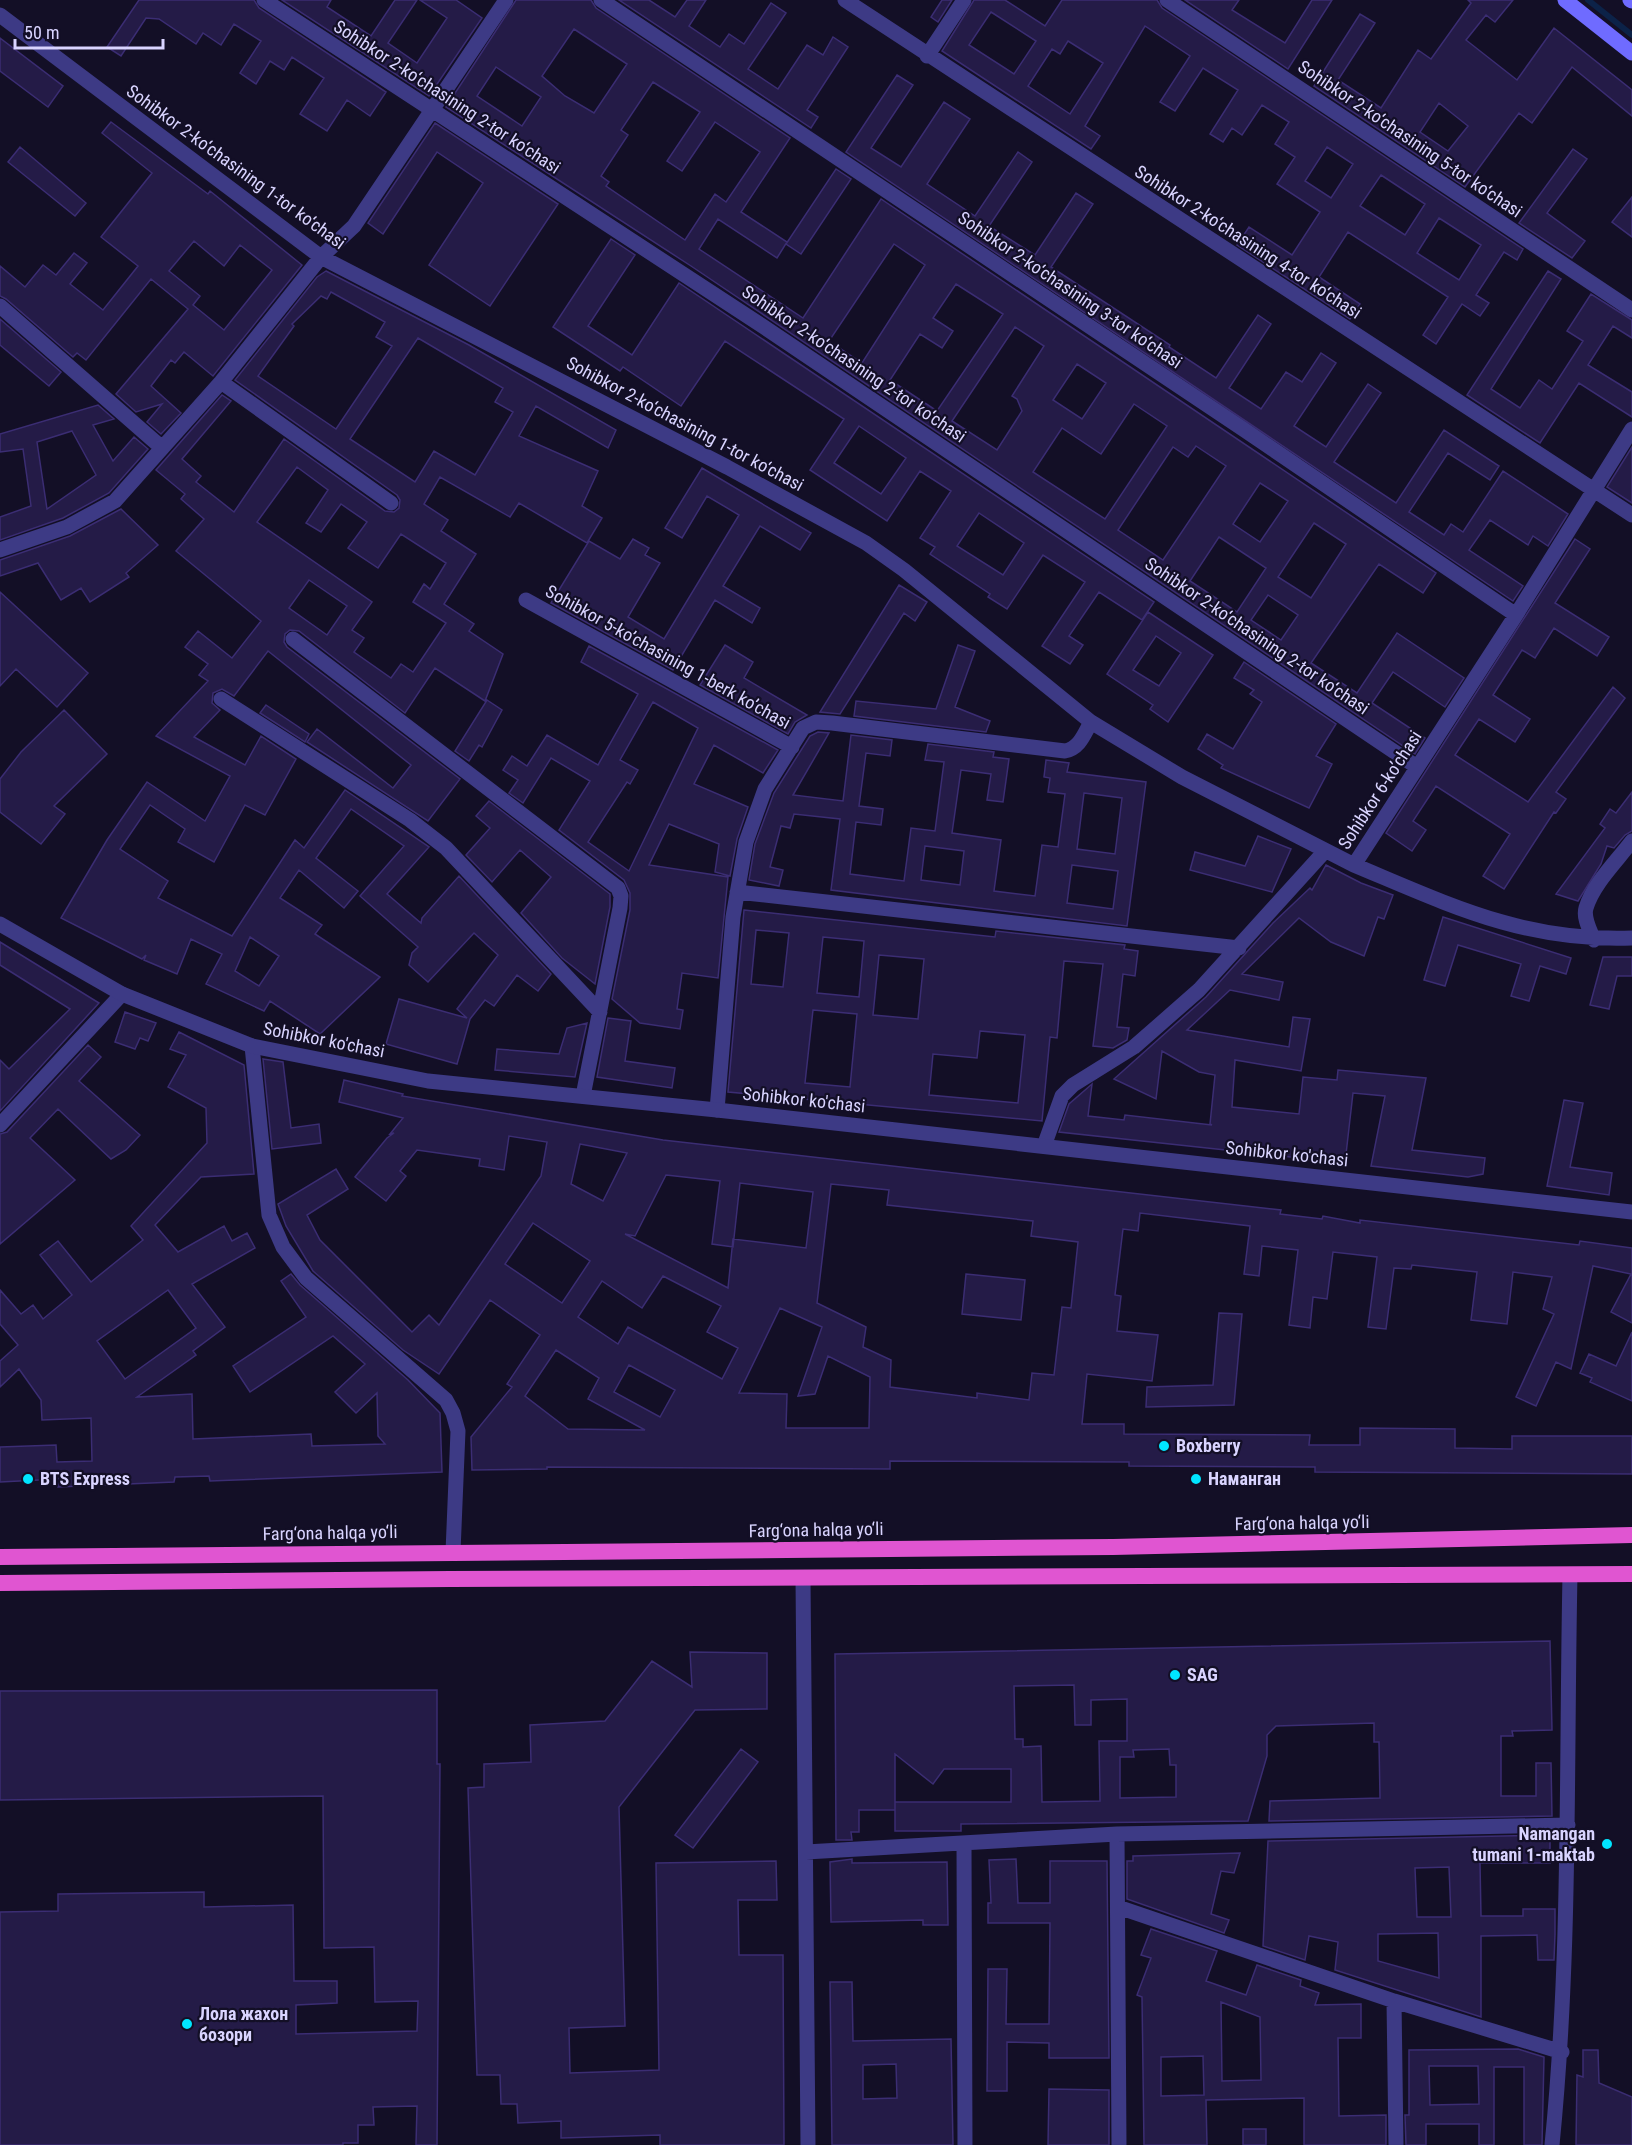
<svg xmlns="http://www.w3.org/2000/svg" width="1632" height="2145" viewBox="0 0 1632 2145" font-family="'Roboto Condensed',sans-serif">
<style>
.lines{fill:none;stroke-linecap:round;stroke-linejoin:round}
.stream{stroke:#0c2248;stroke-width:6}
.building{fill:#241b47;stroke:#3b2d73;stroke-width:1.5;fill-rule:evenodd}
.minor{stroke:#3d3a85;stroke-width:15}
.tertiary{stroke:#3d3a85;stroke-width:15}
.secondary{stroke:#6f6bff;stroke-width:15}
.trunk{stroke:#e055d1;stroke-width:16}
.poi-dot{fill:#00e5ff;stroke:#130f26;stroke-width:2}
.labels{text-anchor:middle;stroke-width:4.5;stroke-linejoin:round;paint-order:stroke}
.street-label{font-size:18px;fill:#d9d4ff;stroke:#130f26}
.poi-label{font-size:18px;font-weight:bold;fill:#d9d4ff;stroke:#130f26;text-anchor:start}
</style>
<rect width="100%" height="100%" fill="#130f26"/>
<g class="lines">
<!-- stream -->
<path class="stream" d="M1588,0L1632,35"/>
</g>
<!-- building -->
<path class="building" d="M139,0H254L259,8L386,92L370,116L347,100L327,131L300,114L324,78L292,57L284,70L270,61L256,84L240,73L261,41L234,24L221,45L203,33L196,44L159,19L146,18L121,56L107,47Z
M282,0H331L327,7L371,36L395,0H417L388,43L417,63L447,18L420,0H456L482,18L429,96Z
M516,0H591L596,8L790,138L741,212L787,242L777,258L718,219L699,249L803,318L881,199L1436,573L1423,593L1379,564L1311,663L1357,693L1397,633L1464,678L1445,707L1393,672L1372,703L1425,738L1415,754L691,266L446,107ZM574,29L627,64L594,113L565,96L542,76ZM496,67L541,97L522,126L477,96ZM653,82L700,112L667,161L682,171L715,122L760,152L726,202L715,194L685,240L606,186L609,182L601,176L628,135L621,130ZM894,244L925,265L862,363L829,341ZM956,284L1003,314L937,411L890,380L920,334L942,348L953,331L933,318ZM1015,327L1044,346L1012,396L1017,399L1022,411L997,450L952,421ZM1077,364L1106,383L1082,419L1053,400ZM1134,404L1167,426L1105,519L1033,472L1062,428L1101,454ZM1196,446L1226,466L1163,560L1118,530L1173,447L1188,457ZM1260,483L1288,501L1260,542L1233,524ZM1314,523L1346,544L1311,598L1278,577ZM1219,537L1266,568L1237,612L1190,581ZM1268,595L1298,615L1281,640L1251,620Z
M619,0H649L675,17L687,0H706L689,26L720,47L729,34L744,44L771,3L786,13L748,69L778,89L807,45L823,55L833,37L848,47L807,110L818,117L811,128Z
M942,0H952L938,22L931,17Z
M974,0H1005L1045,26L1062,0H1157L1162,8L1523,249L1517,260L1504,252L1476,295L1489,303L1480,316L1462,304L1436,344L1423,335L1448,297L1348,232L1319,277L1360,304L1350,319L1237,245L1249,227L1292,255L1320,212L1277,184L1295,157L1275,144L1289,122L1262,105L1242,135L1232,128L1223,142L1210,134L1238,90L1203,68L1175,111L1160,102L1190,56L1145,26L1085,126L1100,136L1091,149L942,51ZM991,12L1036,41L1014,74L969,45ZM1068,41L1103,63L1070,114L1028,86L1052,49L1060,54ZM1327,147L1353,164L1331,198L1305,181ZM1381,175L1425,204L1405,235L1360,206ZM1439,218L1481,245L1459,280L1417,253Z
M1185,0H1239L1232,10L1285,43L1312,0H1332L1288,69Z
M1468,0H1513L1495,22L1486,15L1466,40L1517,80L1554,28L1632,90V116L1572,67L1532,123L1519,113L1465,187L1314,86L1360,14L1375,23L1338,80L1381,108L1418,50L1431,59L1471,3ZM1439,103L1468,126L1448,151L1420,132Z
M0,38L63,86L48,107L0,71Z
M897,75L913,85L871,148L901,167L944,102L970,119L927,184L975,216L1018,152L1032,162L989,226L1035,255L1076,193L1093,204L1051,267L1170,345L1169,347L1216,378L1258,315L1271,324L1229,388L1261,409L1286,372L1302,382L1321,353L1336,363L1294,426L1326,447L1368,384L1381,393L1334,462L1396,503L1444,430L1499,466L1490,480L1448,453L1409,512L1444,535L1451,524L1463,532L1503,471L1568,514L1548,546L1533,536L1528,545L1490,520L1469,550L1523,586L1513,601L846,152Z
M111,122L208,194L210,191L302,265L213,376L184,352L175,363L171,360L151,386L181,413L161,434L147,422L162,404L136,412L116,394L188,309L151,279L86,360L77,353L73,357L6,299L0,296V266L25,287L43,265L56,275L74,253L87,263L70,284L103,310L138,266L101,237L152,173L102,133ZM194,241L224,266L240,245L272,270L224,330L193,305L200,296L169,271Z
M435,123L558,204L490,306L429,265L483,183L437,152L383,234L368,223Z
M20,147L86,203L75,216L8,162Z
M1573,149L1587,159L1547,213L1585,241L1572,258L1519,223Z
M836,169L851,179L801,254L786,244Z
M1632,197V237L1612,222Z
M611,239L635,255L588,326L632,355L679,283L1154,602L1142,620L1099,592L1069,636L1083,645L1070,664L1042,646L1085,582L1043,555L1007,609L988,597L990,594L930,554L935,547L920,538L951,491L920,471L887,521L810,470L844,419L725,341L681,406L623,367L620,371L553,327ZM859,426L906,458L881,494L834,463ZM979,513L1024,543L1003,575L957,546Z
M326,271L469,345L616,430L608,448L536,406L519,436L598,471L582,506L602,518L587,543L519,503L510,517L440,477L424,504L448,520L441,531L476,554L444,604L474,624L469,631L503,654L485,701L435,668L405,713L299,631L290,630L285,634L284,642L287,647L460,779L428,821L307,742L317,729L393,788L411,765L268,651L234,696L222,689L213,693L212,703L220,710L194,737L245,765L261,736L296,759L265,815L245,805L214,862L178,842L185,829L150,805L120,849L168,881L158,898L232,936L295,840L304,848L345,790L429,847L387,894L421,923L422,918L459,876L551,974L538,991L517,975L494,1006L485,1000L470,1019L457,1064L386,1044L399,999L467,1018L457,1009L498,955L474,933L428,982L409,965L412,953L418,947L360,896L404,846L351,809L316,858L358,891L344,908L299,870L280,898L322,925L315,934L380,977L320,1034L270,1001L264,1011L206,984L222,954L191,939L177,974L144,960L146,955L142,959L61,918L107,840L147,782L205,821L230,776L156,736L208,681L199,675L208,664L185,647L198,631L232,658L261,621L176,551L204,519L181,499L185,494L156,470L222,395L231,401L182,459L201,476L196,482L234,512L284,439L385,511L394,512L399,508L400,500L397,495L235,380L317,277ZM331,292L385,322L376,337L392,346L336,429L258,376L294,326L292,324L321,296L327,299ZM418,338L503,388L495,402L513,412L475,475L434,451L415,482L350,439ZM297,467L328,490L306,523L321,532L341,504L367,522L348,548L378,568L401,534L446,563L430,589L424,584L413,602L446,623L413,672L401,664L391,678L354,652L364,638L352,630L372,602L257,522ZM309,580L347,606L327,635L289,608ZM250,937L279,956L259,986L235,971Z
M1548,271L1561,279L1491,389L1520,408L1539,380L1552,389L1583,341L1567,331L1591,294L1632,320V338L1613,326L1588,365L1632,392V417L1579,383L1540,443L1467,395Z
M0,319L61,372L49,386L0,345Z
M98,405L114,419L93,425L113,461L134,437L148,449L109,493L63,518L0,540V517L31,506L23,449L0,452V434ZM72,431L96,475L47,509L37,442Z
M1632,447V503L1607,487Z
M702,468L811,533L800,550L760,526L723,586L760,608L752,623L715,600L673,670L551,603L589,541L620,559L633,539L649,548L645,555L660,563L628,617L664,639L739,515L707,496L682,538L665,528Z
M121,509L158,545L126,573L129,577L90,602L81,588L61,600L38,563L0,576V560L70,536Z
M1575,539L1590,549L1555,603L1609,637L1597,656L1554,628L1535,658L1522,650L1493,695L1530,719L1515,742L1479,719L1455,755L1528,802L1613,687L1625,698L1556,792L1566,799L1556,813L1554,812L1504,889L1483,876L1510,834L1436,786L1413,821L1426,830L1412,851L1386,833Z
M899,585L927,602L915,621L904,613L840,714L820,712Z
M0,592L88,673L57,707L16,669L0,686Z
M1148,612L1213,655L1168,722L1150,709L1153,705L1107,674ZM1156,636L1181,653L1159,686L1133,670Z
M725,645L753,662L744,678L807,715L795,722L788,734L700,685Z
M958,645L975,651L955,707L990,721L986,732L854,716L856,701L936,709Z
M589,646L778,750L763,773L714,745L694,784L748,807L737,839L730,876L715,872L719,844L669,824L649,865L728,877L718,978L682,973L677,1009L683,1010L680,1029L640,1023L612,999L630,910V893L624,880L559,830L590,781L551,758L523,803L509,793L518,780L503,770L512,756L527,766L547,735L598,765L638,694L581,662ZM653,702L698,728L629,871L588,842L627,782L630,784L638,770L620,760Z
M1244,662L1336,724L1316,756L1332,764L1309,808L1221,768L1223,765L1198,749L1207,734L1233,749L1262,702L1250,694L1254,690L1234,678Z
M487,700L502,710L482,747L479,745L469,761L455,751Z
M266,705L309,734L305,742L260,713Z
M64,710L107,754L54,806L65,814L41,844L0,812V779L21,752Z
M818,732L829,733L793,795L843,801L851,735L892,740L890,756L866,753L859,806L883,809L881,825L856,822L850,874L904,881L911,828L935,831L944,762L925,760L928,744L994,752L993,757L1009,759L1003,802L987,800L991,774L961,770L952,833L1001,840L994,891L1035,896L1042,845L1058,847L1065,794L1048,792L1050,778L1044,777L1046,760L1069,763L1067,772L1146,782L1127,926L831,890L840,819L794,814L790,828L781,826L770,867L783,870L779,886L749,880L755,844L774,793L810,736ZM1084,793L1122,798L1115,854L1077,849ZM925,846L964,851L960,885L921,880ZM1072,865L1118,871L1113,909L1067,903Z
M1632,792V831L1625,835L1614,848L1607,846L1601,864L1578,901L1556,894L1605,828L1600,824L1610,809L1616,813Z
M489,801L610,894V907L595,984L562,958L521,913L551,877L520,850L492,882L466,855L490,828L476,816Z
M1258,836L1291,849L1272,892L1190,870L1195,852L1245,866Z
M1326,865L1361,883L1393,895L1384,919L1378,917L1364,956L1331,942L1299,918L1242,974L1283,982L1279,1000L1230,990L1187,1030L1289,1047L1293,1017L1310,1019L1301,1071L1235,1060L1232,1107L1299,1114L1303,1077L1337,1080L1338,1070L1426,1078L1412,1150L1485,1158L1483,1174L1468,1177L1371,1166L1385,1096L1353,1093L1345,1163L1059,1132L1069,1104L1092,1084L1088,1116L1124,1120L1125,1115L1212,1125L1210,1124L1215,1075L1199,1072L1162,1051L1156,1099L1114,1079L1206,997L1273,923L1310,888L1312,890Z
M744,910L995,937L996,931L1125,945L1124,949L1138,951L1135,976L1123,974L1117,1027L1129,1028L1127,1040L1113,1048L1093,1046L1103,964L1064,961L1057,1038L1050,1037L1042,1121L728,1092ZM756,930L789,933L783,987L751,984ZM823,937L864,941L859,997L817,993ZM879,955L924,959L918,1019L873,1015ZM813,1010L857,1014L850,1087L805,1083ZM980,1031L1025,1035L1018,1103L929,1095L933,1054L977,1058Z
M1443,917L1571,958L1566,974L1540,966L1529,1001L1511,996L1521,964L1458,945L1445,986L1424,980Z
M0,942L99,1003L0,1111V1060L9,1069L70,1009L0,965Z
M1603,957H1632V976H1617L1609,1009L1590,1005Z
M125,1012L156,1023L148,1041L140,1038L135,1049L115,1042Z
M608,1018L631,1021L625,1061L675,1068L672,1088L597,1077Z
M587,1023L575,1077L495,1070L497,1049L559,1054L567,1028Z
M179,1032L244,1065L254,1174L201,1177L155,1225L178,1252L224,1226L232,1241L247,1233L255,1248L192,1284L225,1327L193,1351L196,1355L137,1397L192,1394L193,1439L311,1434L312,1446L385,1444L378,1436L377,1393L356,1413L335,1392L365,1364L333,1336L250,1392L233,1366L306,1317L281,1281L291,1274L300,1285L408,1380L440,1413L442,1472L210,1481L209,1476L175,1477L174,1482L58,1487V1479L0,1482V1447L56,1445L57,1462L92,1461L91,1418L42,1420L41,1400L19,1369L0,1387V1361L18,1345L0,1324V1290L21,1314L33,1305L43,1319L72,1295L40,1255L58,1241L91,1282L143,1240L131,1226L207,1143L206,1108L168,1087L186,1055L170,1049ZM168,1290L196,1328L125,1379L97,1341Z
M88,1045L101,1057L79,1081L140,1135L126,1150L111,1159L58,1109L30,1138L75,1180L0,1244V1134L7,1132Z
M263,1059L283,1062L291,1128L319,1124L321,1143L272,1149Z
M344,1080L403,1094L402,1096L663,1140L1281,1210L1280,1214L1322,1219L1323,1216L1360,1223V1220L1579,1245L1580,1241L1632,1248V1323L1611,1312L1631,1274L1593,1266L1571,1369L1556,1362L1536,1406L1516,1397L1554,1314L1543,1309L1552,1277L1513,1272L1507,1324L1471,1320L1477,1272L1412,1265L1411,1269L1394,1268L1386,1329L1368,1327L1377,1257L1333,1252L1327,1299L1313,1297L1310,1328L1289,1325L1298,1250L1262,1246L1259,1276L1244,1274L1250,1226L1140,1213L1138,1231L1123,1229L1115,1295L1121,1296L1117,1331L1158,1335L1152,1381L1087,1374L1082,1424H1124V1434L1310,1435L1309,1445H1360V1428L1455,1429V1448L1512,1449V1436H1632V1474L1315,1472V1467L1129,1466V1462L890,1461V1469L547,1467V1469L472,1470L471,1437L512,1387L507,1384L540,1335L490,1300L439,1374L403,1350L313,1271L286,1226L278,1204L336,1169L348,1189L307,1215L320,1240L412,1332L429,1315L439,1325L541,1176L547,1142L509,1136L504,1170L479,1166L480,1159L417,1150L400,1171L406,1176L386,1201L355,1177L387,1138L394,1133L390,1134L403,1118L339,1102ZM580,1144L627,1153L603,1201L571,1184ZM666,1175L720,1181L712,1244L733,1247L740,1183L813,1192L806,1248L733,1239L728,1288L625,1234L635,1236ZM831,1184L889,1190L887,1205L1033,1221L1031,1236L1078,1242L1071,1308L1062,1307L1054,1375L1032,1373L1029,1400L977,1393V1398L890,1387L891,1360L863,1347L866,1327L817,1303ZM533,1223L590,1261L562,1303L505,1264ZM663,1276L721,1306L707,1332L738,1348L722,1379L628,1327L618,1344L578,1317L602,1281L642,1308ZM780,1308L822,1327L798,1396L815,1394L828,1356L870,1377L869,1428H786L787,1394L739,1393ZM556,1350L599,1378L588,1399L645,1430L568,1429L525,1396ZM629,1365L675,1390L660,1417L614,1392Z
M1564,1100L1583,1103L1570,1167L1612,1173L1609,1195L1547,1186Z
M966,1274L1025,1280L1021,1320L962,1314Z
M1219,1313L1242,1314L1234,1405L1146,1407L1147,1387L1213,1385Z
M1632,1332V1401L1590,1382L1592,1378L1580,1373L1589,1354L1616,1366Z
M1550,1641L1552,1730L1512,1731L1513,1736H1501V1796H1536V1763H1551L1552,1816L1269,1821L1270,1801L1380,1798L1379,1742H1374V1723L1276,1726L1267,1735V1756L1248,1821L961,1824V1831H895V1802H1011V1769H944L933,1784L895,1754V1810H859V1832H851L852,1840H836L835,1654ZM1074,1685L1075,1725H1091V1700L1127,1699V1741H1099L1100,1801L1042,1802L1041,1746L1023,1747V1739H1015L1014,1686ZM1169,1749L1170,1765H1176V1797L1120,1798V1757H1134L1133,1750Z
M690,1652L767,1653V1709L695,1710L619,1807L625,2026L569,2028L570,2073L659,2070L656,1863L776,1861L777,1900H738L739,1955H783L784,2145H660V2135L561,2138V2121L518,2123L517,2104H501L500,2075H477L468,1788L484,1787V1764L531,1762L530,1725L605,1721L652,1661L692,1687Z
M437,1690V1764H440L437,2145H416L417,2106L373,2107L374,2125H358V2143H343V2145H0V1912L58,1911V1894L204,1892V1907L293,1905L294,1981H337V2003L296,2005V2034L417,2031L418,2001L375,2002L374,1947L324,1948L323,1796L0,1800V1691Z
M741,1749L758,1762L693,1848L675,1835Z
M1550,1835V1863H1480L1481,1916H1523V1909H1555V1934L1554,1960H1538L1537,1935L1481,1936V2017L1335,1970L1338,1942L1309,1936L1305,1960L1263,1946L1268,1841ZM1449,1867L1451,1917H1417L1415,1868ZM1438,1933L1439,1978L1378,1961V1934Z
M1240,1853L1234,1873L1221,1871L1211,1914L1229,1920L1224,1933L1127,1899V1861H1133V1856Z
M852,1859V1863L947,1862L948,1925H923V1920L831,1922L830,1862Z
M1016,1859L1018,1903H1050V1861H1107L1109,2058H1049V2043L1007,2042V2091H987L988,1969H1007L1006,2024H1049L1050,1923H988V1903H991L989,1860Z
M1151,1929L1217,1951L1206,1981L1246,1995L1257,1965L1301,1980L1300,1986L1319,1993L1315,2005L1361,2004V2038H1338L1339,2116L1386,2115V2145H1304V2098L1206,2100L1207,2145H1144L1142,1997L1137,1995L1151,1958L1141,1955ZM1221,2002L1260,2017L1261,2080L1222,2081ZM1203,2056L1204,2095L1161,2096V2057Z
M830,1982H852L853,2041L951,2039L953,2145H832ZM896,2064L897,2098L863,2099V2065Z
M1518,2049L1544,2057L1542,2145H1524V2067H1494V2145H1479V2124H1426V2145H1406L1405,2115H1409V2050ZM1429,2066H1478L1479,2104L1430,2105Z
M1583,2050H1598L1599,2083L1632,2097V2145H1576L1577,2075L1583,2077Z
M1049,2089L1109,2090V2145H1048Z
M1243,2129H1266V2145H1243Z"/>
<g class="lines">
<!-- minor -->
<path class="minor" d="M264,0L764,327L1417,767
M601,0L1243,429L1516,615
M845,0L1632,515
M1167,0L1632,310
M0,15L321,257L727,467L866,543L904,570L1091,722L1182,777L1354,865
M927,56L964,0
M0,306L161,447
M221,382L391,503
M1632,429L1516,615L1354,865C1450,905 1524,942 1632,938
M0,550L67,527L115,501L221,382L321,257L354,226L506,0
M526,600L792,747
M293,639L618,888L621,896L620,908L583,1096
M221,699L410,820L446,848L600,1012
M737,892L1239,948
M1594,940C1590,930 1583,918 1586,908C1593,884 1617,861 1632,841
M252,1046L269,1215L283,1247L306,1278L446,1400L453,1413L458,1431L453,1552
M717,1110L733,917L746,842L765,789L803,728L816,722L832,723L1065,751C1080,748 1084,734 1091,722
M0,1125L122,994
M1044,1146L1062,1096L1073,1085L1134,1047L1199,990L1325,851
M803,1578L808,2145
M1117,1834L1119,2145
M964,1843L965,2145
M806,1852L1117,1834L1568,1825
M1118,1907L1394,2001L1562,2052
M1394,2001L1396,2145
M1552,2145C1571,1955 1566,1765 1570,1575"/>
<!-- tertiary -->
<path class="tertiary" d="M0,924L122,994L252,1046L428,1081L717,1110L1632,1212"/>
<!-- secondary -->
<path class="secondary" d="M1565,0L1632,53
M1630,0L1632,1"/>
<!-- trunk -->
<path class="trunk" d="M0,1557L1113,1547L1632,1535
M0,1583L450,1579L1632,1574"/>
</g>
<!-- markers -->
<g class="poi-dot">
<circle cx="1164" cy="1446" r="6"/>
<circle cx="28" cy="1479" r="6"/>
<circle cx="1196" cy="1479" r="6"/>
<circle cx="1175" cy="1675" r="6"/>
<circle cx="1607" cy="1844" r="6"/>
<circle cx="187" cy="2024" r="6"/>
</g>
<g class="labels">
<!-- street labels -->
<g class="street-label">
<text transform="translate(447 97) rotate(33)" y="6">Sohibkor 2-ko‘chasining 2-tor ko‘chasi</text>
<text transform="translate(1410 139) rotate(34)" y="6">Sohibkor 2-ko‘chasining 5-tor ko‘chasi</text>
<text transform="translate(236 167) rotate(36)" y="6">Sohibkor 2-ko‘chasining 1-tor ko‘chasi</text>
<text transform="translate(1248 242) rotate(33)" y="6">Sohibkor 2-ko‘chasining 4-tor ko‘chasi</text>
<text transform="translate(1070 290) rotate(34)" y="6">Sohibkor 2-ko‘chasining 3-tor ko‘chasi</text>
<text transform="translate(854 364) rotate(34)" y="6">Sohibkor 2-ko‘chasining 2-tor ko‘chasi</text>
<text transform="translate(685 424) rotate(28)" y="6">Sohibkor 2-ko‘chasining 1-tor ko‘chasi</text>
<text transform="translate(1257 636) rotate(34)" y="6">Sohibkor 2-ko‘chasining 2-tor ko‘chasi</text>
<text transform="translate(668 657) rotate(29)" y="6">Sohibkor 5-koʼchasining 1-berk koʼchasi</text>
<text transform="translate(1380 790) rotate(-57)" y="6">Sohibkor 6-koʼchasi</text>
<text transform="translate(324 1040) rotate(11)" y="6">Sohibkor ko'chasi</text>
<text transform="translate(804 1100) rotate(6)" y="6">Sohibkor ko'chasi</text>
<text transform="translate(1287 1154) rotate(6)" y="6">Sohibkor ko'chasi</text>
<text transform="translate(1302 1523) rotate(-1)" y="6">Farg‘ona halqa yo‘li</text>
<text transform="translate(816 1530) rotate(-1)" y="6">Farg‘ona halqa yo‘li</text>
<text transform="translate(330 1533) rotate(-1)" y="6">Farg‘ona halqa yo‘li</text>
</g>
<!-- poi labels -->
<g class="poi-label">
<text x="1176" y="1452">Boxberry</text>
<text x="40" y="1485">BTS Express</text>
<text x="1208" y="1485">Наманган</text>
<text x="1187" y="1681">SAG</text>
<text x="1595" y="1840" text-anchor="end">Namangan<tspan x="1595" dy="21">tumani 1-maktab</tspan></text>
<text x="199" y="2020">Лола жахон<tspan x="199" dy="21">бозори</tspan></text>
</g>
</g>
<!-- scale -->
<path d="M15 39v9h148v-9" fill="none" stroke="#d9d4ff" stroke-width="3"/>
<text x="24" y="39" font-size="18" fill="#d9d4ff" stroke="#130f26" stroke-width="4.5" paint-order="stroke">50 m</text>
</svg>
